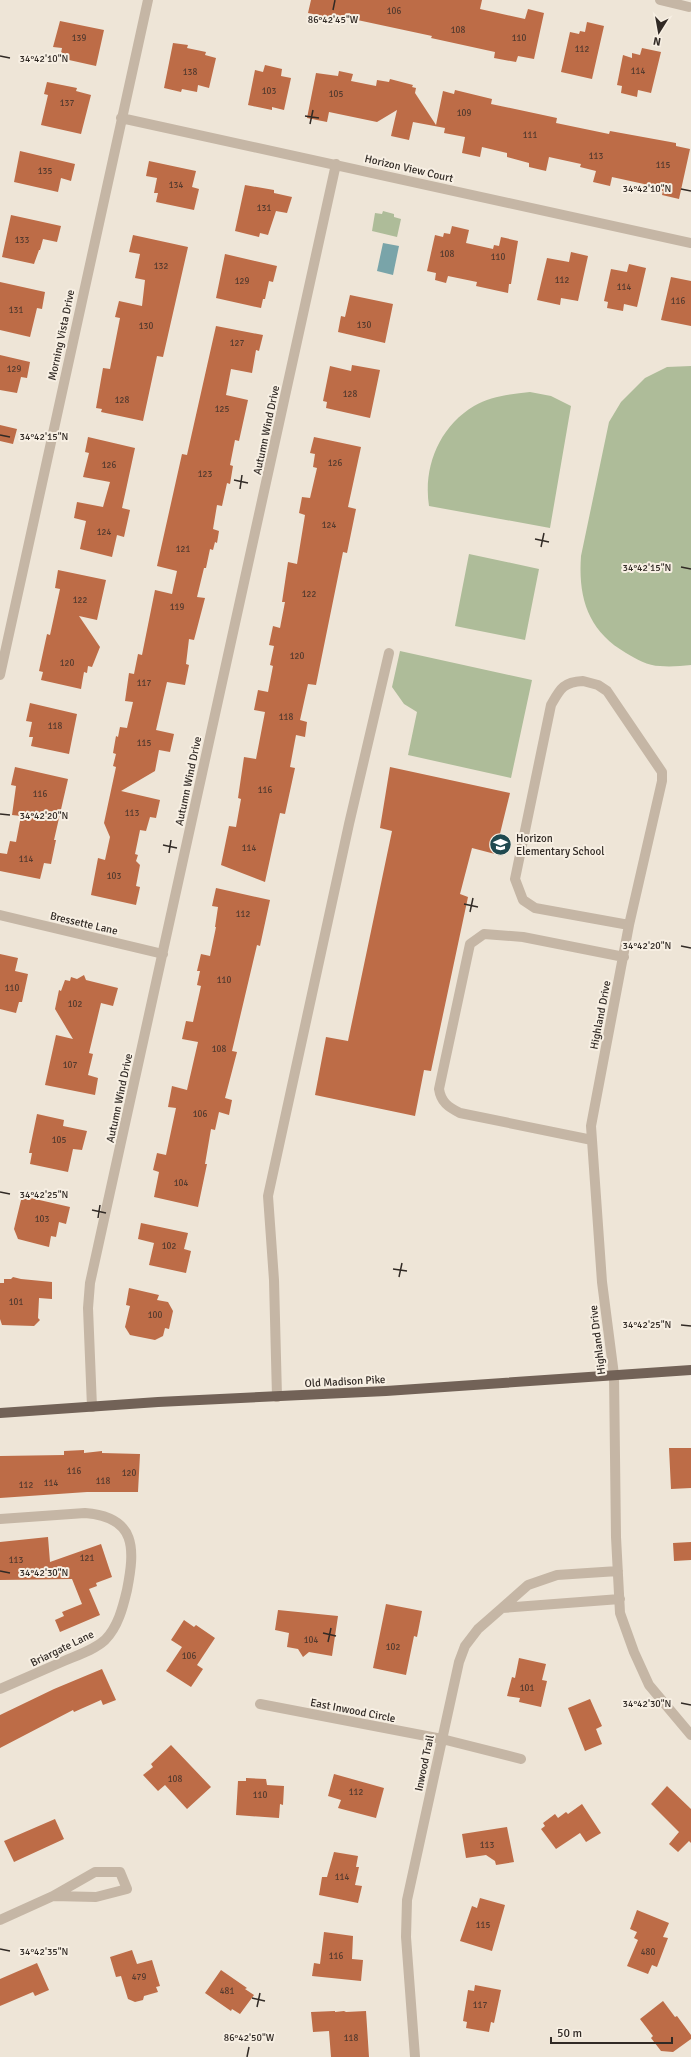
<svg xmlns="http://www.w3.org/2000/svg" width="691" height="2057" viewBox="0 0 691 2057" font-family="Signika,sans-serif">
<style>
.green{fill:#aebc99}
.water{fill:#79a4a9}
.building{fill:#bd6c47}
.lines{fill:none;stroke-linecap:round;stroke-linejoin:round}
.minor{stroke:#c5b6a5;stroke-width:10}
.major{stroke:#726257;stroke-width:10}
.ticks{fill:none;stroke:#312a25;stroke-width:1.5}
.labels{text-anchor:middle;stroke-width:4;stroke-linejoin:round;paint-order:stroke}
.number-label{font-size:9px;fill:#543a2e}
.street-label{font-size:11px;fill:#312a25;stroke:#f7efe3}
.poi-label{font-size:11px;fill:#312a25;stroke:#f7efe3;text-anchor:start}
.ticks-label{font-size:10px;text-anchor:middle;fill:#312a25;stroke:#f7efe3;stroke-width:4;stroke-linejoin:round;paint-order:stroke}
</style>
<rect width="100%" height="100%" fill="#eee5d7"/>
<!-- green -->
<path class="green" d="M383,211L394,214V217L401,219L397,237L372,231L375,213L382,214Z
M691,366V665C681,666 670,667 660,666C648,666 636,659 626,653C588,631 578,598 581,556L609,422L621,402L645,378L667,367Z
M530,392L551,396L571,406L550,528L429,506C423,467 439,427 474,406C491,396 511,394 530,392Z
M469,554L539,569L525,640L455,626Z
M400,651L532,680L511,778L408,755L417,712L404,704L392,687Z"/>
<!-- water -->
<path class="water" d="M383,243L399,246L393,275L377,271Z"/>
<!-- building -->
<path class="building" d="M311,0H482L480,9L525,19L528,9L544,13L534,59L518,56L516,62L494,58L495,52L431,38L432,36L348,18L347,21L308,13Z
M60,21L104,30L96,66L60,58L62,48L53,47Z
M587,22L604,26L592,79L561,72L570,32L579,34L580,31L585,32Z
M173,43L188,45L187,48L206,52L205,55L216,58L209,88L198,85L197,92L182,89L181,92L164,88Z
M642,48L661,52L651,93L638,90L637,97L621,93L622,86L617,85L623,55L632,58V53L640,55Z
M265,65L282,69L281,76L291,78L284,110L272,107V110L248,105L255,70L263,72Z
M339,71L353,74L351,81L376,86L377,80L389,82L390,79L413,85L412,87L416,88L415,93L436,125L443,91L454,94L455,90L492,99L491,104L557,118L556,123L609,134L610,131L676,143V146L690,149L679,199L662,195L663,191L643,187L644,184L612,177L610,186L593,182L596,171L580,167L581,164L549,157L546,171L529,167V163L507,157V153L482,147L480,157L462,153L465,137L444,133L445,128L413,122L409,140L391,136L397,110L377,122L329,112L327,122L307,118L316,73L338,76Z
M47,82L77,88L76,91L91,95L81,134L41,125L48,95L44,94Z
M20,151L75,164L71,181L61,178L58,192L14,182Z
M149,161L196,171L192,187L199,189L194,210L156,202L158,193H154L157,178L146,176Z
M245,185L274,190V193L292,197L287,213L276,211L268,235L260,233L259,237L235,231Z
M11,215L61,226L57,242L43,239L40,250H39L34,264L2,257Z
M452,226L469,230L466,243L493,249L494,245L499,246L501,237L518,241L511,284H509L508,293L476,286L477,282L448,276L446,283L435,280L436,273L427,271L435,235L443,237L444,233L450,234Z
M133,235L188,247L163,357L157,356L143,421L101,412L102,409L96,408L103,368L110,369L120,318L115,317L119,301L142,306L145,280L135,278L140,254L129,252Z
M571,252L588,256L578,301L561,298L560,305L537,300L547,258L569,262Z
M225,254L277,266L273,282L269,281L265,299H263L261,308L216,298Z
M629,264L646,268L637,307L624,304L623,311L607,308L608,302L604,301L611,269L627,272Z
M671,277L691,281V326L661,320Z
M0,282L45,292L42,309L37,308L30,337L0,330Z
M350,295L393,304L385,343L338,332L341,316L345,317Z
M216,326L263,335L259,351L256,350L252,373L231,369L226,395L248,400L239,441L235,440L230,465L233,466L230,484L227,483L222,506L217,505L213,529L219,531L217,543L215,542L213,550L210,549L206,568H204L197,597L205,598L194,640L189,639L186,664L189,665L185,685L167,682L156,730L174,734L170,752L159,750L155,771L121,791L160,800L156,818L150,817L146,831L140,830L135,854L138,855L136,861L140,865L136,886L140,887L136,905L91,895L98,858L105,860L110,837L104,823L116,767L113,766L116,754L113,753L116,736L118,737L120,727L127,728L133,702L125,701L129,673L134,674L138,654L142,655L155,590L172,594L177,571L157,566L182,454L187,455Z
M0,355L30,362L27,378L21,377L17,393L0,390Z
M352,365L380,370L370,418L326,408L327,402L323,401L330,366L351,371Z
M0,425L17,429L13,444L0,441Z
M88,437L135,448L122,508L130,510L124,537L117,535L112,557L80,549L86,521L74,518L77,502L103,507L110,482L83,477L89,453L85,452Z
M314,437L361,447L348,507L356,509L347,553L343,552L316,685L308,684L300,720L307,722L305,737L296,735L290,767L295,768L285,814L280,813L265,882L221,865L229,826L236,827L241,799L238,798L244,757L256,759L265,712L254,710L258,690L268,692L273,666L270,665L274,646L269,645L273,626L280,628L285,602H282L288,562L297,564L305,515L299,513L302,497L310,498L317,468L313,467L315,454L310,453Z
M58,570L106,580L97,620L79,616L100,647L92,667L88,666L87,673L84,672L81,689L41,680L43,672L39,671L47,634L50,635L60,589L55,588Z
M30,703L77,714L69,754L31,746L33,737H29L32,722L26,721Z
M15,767L68,779L54,840H56L51,864L44,863L40,879L0,871V853L7,854L10,841L16,842L21,816L12,815L16,786L11,785Z
M390,767L510,793L495,854L472,848L460,894L468,897L431,1071L424,1070L415,1116L315,1095L326,1037L348,1041L392,831L380,828Z
M216,888L270,900L260,946L257,945L232,1051L237,1052L225,1098L232,1100L229,1115L219,1112L215,1130L211,1129L205,1164H207L198,1207L154,1197L159,1172L153,1170L157,1153L166,1155L176,1108L168,1107L172,1086L187,1090L198,1042L182,1039L186,1021L193,1022L201,986L197,985L200,971H197L201,954L210,956L216,927H215L218,907L212,906Z
M0,954L18,958L15,971L28,974L22,1002H19L16,1013L0,1009Z
M84,975L86,980L118,988L113,1006L101,1003L89,1053L93,1054L88,1075L98,1078L95,1095L45,1085L56,1035L73,1039L55,1009L59,990L61,991L65,980L70,981L71,977L77,979Z
M37,1114L64,1120L63,1126L87,1131L82,1150L73,1149L68,1172L30,1164L32,1153H29Z
M22,1196L70,1207L66,1224L59,1222L56,1237L51,1236L49,1247L18,1239L14,1229Z
M141,1223L188,1233L184,1249L191,1251L186,1273L149,1265L154,1243L138,1239Z
M13,1277L21,1279L52,1282V1299L39,1298L38,1318L40,1320L34,1326L2,1325L0,1319V1283H4V1279H11Z
M129,1288L159,1295L157,1300L168,1302L173,1311L169,1329L165,1328L163,1336L155,1340L130,1335L125,1327L130,1306L126,1305Z
M669,1448H691V1488L671,1489Z
M84,1450V1453L102,1451V1453L140,1454L138,1492H87L0,1498V1456L64,1455V1451Z
M48,1537L50,1562L101,1544L112,1577L96,1583L97,1586L89,1589L100,1615L60,1632L55,1620L64,1616L62,1612L82,1604L72,1579L0,1580V1542Z
M691,1542V1560L674,1561L673,1543Z
M386,1604L422,1611L417,1637L414,1636L406,1675L373,1668Z
M278,1610L338,1616L332,1656L309,1652L303,1657L298,1649L287,1647L289,1633L275,1630Z
M184,1620L194,1627L196,1625L215,1638L197,1665L203,1669L191,1687L166,1671L182,1647L171,1640Z
M519,1658L546,1664L542,1680L547,1681L541,1707L519,1702L520,1698L507,1696L512,1677L515,1678Z
M102,1669L116,1700L103,1705L101,1700L74,1712L73,1710L0,1748V1715L54,1689Z
M590,1699L602,1726L596,1729L602,1744L585,1751L568,1708Z
M171,1745L211,1787L187,1809L165,1785L158,1791L143,1775L153,1767L151,1764Z
M334,1774L384,1788L376,1818L338,1808L341,1800L328,1796Z
M246,1778L266,1779L267,1785L284,1786L283,1805L280,1804L279,1818L236,1815L238,1781H246Z
M667,1786L691,1809V1843L689,1841L678,1852L669,1844L679,1832L651,1804Z
M582,1804L601,1833L586,1842L580,1833L556,1849L541,1829L545,1826L543,1823L555,1814L558,1818L566,1812L568,1814Z
M55,1819L64,1839L14,1862L4,1841Z
M507,1827L514,1862L496,1865L495,1861L486,1855L466,1858L462,1834Z
M334,1852L358,1856L356,1867H359L355,1885L362,1886L358,1903L319,1895L322,1877H327Z
M480,1898L505,1905L492,1951L460,1941L472,1906L477,1908Z
M637,1910L669,1923L663,1937L668,1938L657,1967L652,1965L648,1974L627,1966L638,1940L634,1938L637,1932L630,1929Z
M324,1932L353,1936L352,1959L363,1960L361,1981L312,1976L314,1963L320,1964Z
M132,1950L137,1964L152,1960L160,1986L156,1987L158,1992L144,1996L143,2000L135,2002L128,1999L121,1976L116,1977L110,1957Z
M37,1963L49,1990L35,1996L33,1992L0,2006V1979Z
M221,1970L247,1988L245,1989L254,1995L240,2014L232,2009L231,2011L205,1993Z
M475,1985L501,1990L494,2023L491,2022L489,2032L466,2028L467,2022L463,2021L468,1990L474,1991Z
M663,2001L675,2017L677,2016L691,2035V2039L673,2052L661,2051L651,2038L653,2036L640,2019Z
M335,2011V2012L344,2011L346,2012L366,2011L369,2057H331L329,2031L313,2032L311,2012Z"/>
<g class="lines">
<!-- minor -->
<path class="minor" d="M660,0L689,7
M121,118L691,243
M0,675L148,0
M583,681L598,685L607,691L662,772V781L629,925L535,908L523,900L515,879L551,705C560,689 563,682 583,681Z
M0,915L163,954
M629,925L591,1126L602,1282L614,1375L616,1537L620,1613L634,1652L649,1685L691,1735
M592,1140L460,1113C448,1107 441,1102 439,1089L470,944L484,934L523,937L624,957
M277,1397L274,1280L268,1196L349,824L389,653
M92,1407L88,1308L90,1283L336,164
M0,1519L85,1513C137,1517 135,1549 127,1590C123,1607 118,1627 105,1640C94,1650 78,1655 64,1661C43,1670 21,1680 0,1689
M502,1608L528,1585L557,1575L618,1571
M260,1704L442,1739L521,1759
M95,1872H120L127,1889L96,1897L53,1896Z
M0,1920L53,1896
M415,2057L406,1937L407,1900L459,1662L465,1646L478,1629L502,1608L620,1599"/>
<!-- major -->
<path class="major" d="M0,1413L158,1402L386,1391L691,1370"/>
</g>
<!-- ticks -->
<path class="ticks" d="M333,10L335,0M0,56L10,58M305,116L319,118M310,124L313,110M681,189L691,191M0,435L10,437M234,480L248,483M240,489L242,475M535,539L549,542M541,547L544,533M681,567L691,569M0,814L10,815M163,845L177,848M169,853L171,840M464,904L478,907M470,912L473,898M681,946L691,948M0,1192L10,1194M92,1210L106,1213M98,1218L100,1205M393,1269L407,1271M399,1277L402,1263M681,1325L691,1326M0,1571L10,1573M323,1633L336,1636M328,1642L331,1628M681,1703L691,1705M0,1949L10,1951M252,1998L265,2001M257,2007L260,1993M247,2057L249,2047"/>
<!-- icons -->
<defs>
<symbol id="school-disc" viewBox="-11 -11 22 22"><circle r="9.5" fill="#1f494f" stroke="#f7efe3"/><path d="M0-5L7-2L0 1L-7-2ZM-4 1L0 2.5L4 1V4Q0 6-4 4Z" fill="#fff"/></symbol>
</defs>
<g fill-rule="evenodd">
<use href="#school-disc" x="488" y="832" width="25" height="25"/>
</g>
<g class="labels">
<!-- number labels -->
<g class="number-label">
<text x="394" y="14">106</text>
<text x="458" y="33">108</text>
<text x="79" y="41">139</text>
<text x="519" y="41">110</text>
<text x="582" y="52">112</text>
<text x="638" y="74">114</text>
<text x="190" y="75">138</text>
<text x="269" y="94">103</text>
<text x="336" y="97">105</text>
<text x="67" y="106">137</text>
<text x="464" y="116">109</text>
<text x="530" y="138">111</text>
<text x="596" y="159">113</text>
<text x="663" y="168">115</text>
<text x="45" y="174">135</text>
<text x="176" y="188">134</text>
<text x="264" y="211">131</text>
<text x="22" y="243">133</text>
<text x="447" y="257">108</text>
<text x="498" y="260">110</text>
<text x="161" y="269">132</text>
<text x="562" y="283">112</text>
<text x="242" y="284">129</text>
<text x="624" y="290">114</text>
<text x="678" y="304">116</text>
<text x="16" y="313">131</text>
<text x="364" y="328">130</text>
<text x="146" y="329">130</text>
<text x="237" y="346">127</text>
<text x="14" y="372">129</text>
<text x="350" y="397">128</text>
<text x="122" y="403">128</text>
<text x="222" y="412">125</text>
<text x="335" y="466">126</text>
<text x="109" y="468">126</text>
<text x="205" y="477">123</text>
<text x="329" y="528">124</text>
<text x="104" y="535">124</text>
<text x="183" y="552">121</text>
<text x="309" y="597">122</text>
<text x="80" y="603">122</text>
<text x="177" y="610">119</text>
<text x="297" y="659">120</text>
<text x="67" y="666">120</text>
<text x="144" y="686">117</text>
<text x="286" y="720">118</text>
<text x="55" y="729">118</text>
<text x="144" y="746">115</text>
<text x="265" y="793">116</text>
<text x="40" y="797">116</text>
<text x="132" y="816">113</text>
<text x="249" y="851">114</text>
<text x="26" y="862">114</text>
<text x="114" y="879">103</text>
<text x="243" y="917">112</text>
<text x="224" y="983">110</text>
<text x="12" y="991">110</text>
<text x="75" y="1007">102</text>
<text x="219" y="1052">108</text>
<text x="70" y="1068">107</text>
<text x="200" y="1117">106</text>
<text x="59" y="1143">105</text>
<text x="181" y="1186">104</text>
<text x="42" y="1222">103</text>
<text x="169" y="1249">102</text>
<text x="16" y="1305">101</text>
<text x="155" y="1318">100</text>
<text x="74" y="1474">116</text>
<text x="129" y="1476">120</text>
<text x="103" y="1484">118</text>
<text x="51" y="1486">114</text>
<text x="26" y="1488">112</text>
<text x="87" y="1561">121</text>
<text x="16" y="1563">113</text>
<text x="311" y="1643">104</text>
<text x="393" y="1650">102</text>
<text x="189" y="1659">106</text>
<text x="527" y="1691">101</text>
<text x="175" y="1782">108</text>
<text x="356" y="1795">112</text>
<text x="260" y="1798">110</text>
<text x="487" y="1848">113</text>
<text x="342" y="1880">114</text>
<text x="483" y="1928">115</text>
<text x="648" y="1955">480</text>
<text x="336" y="1959">116</text>
<text x="139" y="1980">479</text>
<text x="227" y="1994">481</text>
<text x="480" y="2008">117</text>
<text x="351" y="2041">118</text>
</g>
<!-- street labels -->
<g class="street-label">
<text transform="translate(409 168) rotate(13)" y="4">Horizon View Court</text>
<text transform="translate(61 335) rotate(-78)" y="4">Morning Vista Drive</text>
<text transform="translate(266 430) rotate(-78)" y="4">Autumn Wind Drive</text>
<text transform="translate(188 781) rotate(-78)" y="4">Autumn Wind Drive</text>
<text transform="translate(84 923) rotate(13)" y="4">Bressette Lane</text>
<text transform="translate(600 1015) rotate(-79)" y="4">Highland Drive</text>
<text transform="translate(119 1098) rotate(-78)" y="4">Autumn Wind Drive</text>
<text transform="translate(597 1340) rotate(-97)" y="4">Highland Drive</text>
<text transform="translate(345 1381) rotate(-3)" y="4">Old Madison Pike</text>
<text transform="translate(62 1648) rotate(-26)" y="4">Briargate Lane</text>
<text transform="translate(353 1710) rotate(11)" y="4">East Inwood Circle</text>
<text transform="translate(424 1763) rotate(-78)" y="4">Inwood Trail</text>
</g>
<!-- poi labels -->
<g class="poi-label">
<text x="516" y="842">Horizon<tspan x="516" dy="13">Elementary School</tspan></text>
</g>
</g>
<g class="ticks-label">
<text x="333" y="23">86°42'45"W</text>
<text x="44" y="62">34°42'10"N</text>
<text x="647" y="192">34°42'10"N</text>
<text x="44" y="440">34°42'15"N</text>
<text x="647" y="571">34°42'15"N</text>
<text x="44" y="819">34°42'20"N</text>
<text x="647" y="949">34°42'20"N</text>
<text x="44" y="1198">34°42'25"N</text>
<text x="647" y="1328">34°42'25"N</text>
<text x="44" y="1576">34°42'30"N</text>
<text x="647" y="1707">34°42'30"N</text>
<text x="44" y="1955">34°42'35"N</text>
<text x="249" y="2041">86°42'50"W</text>
</g>
<!-- north arrow -->
<g transform="translate(659 32) rotate(191)" stroke="#f7efe3" stroke-width="3" paint-order="stroke">
<path d="M0-3L7 15L0 10L-7 15Z" fill="#312a25"/>
<text y="-6" font-size="11" font-weight="bold" text-anchor="middle" fill="#312a25">N</text>
</g>
<!-- scale -->
<path d="M551 2037v6h121v-6" fill="none" stroke="#312a25" stroke-width="2"/>
<text x="557" y="2037" font-size="12" fill="#312a25" stroke="#f7efe3" stroke-width="3" paint-order="stroke">50 m</text>
</svg>
